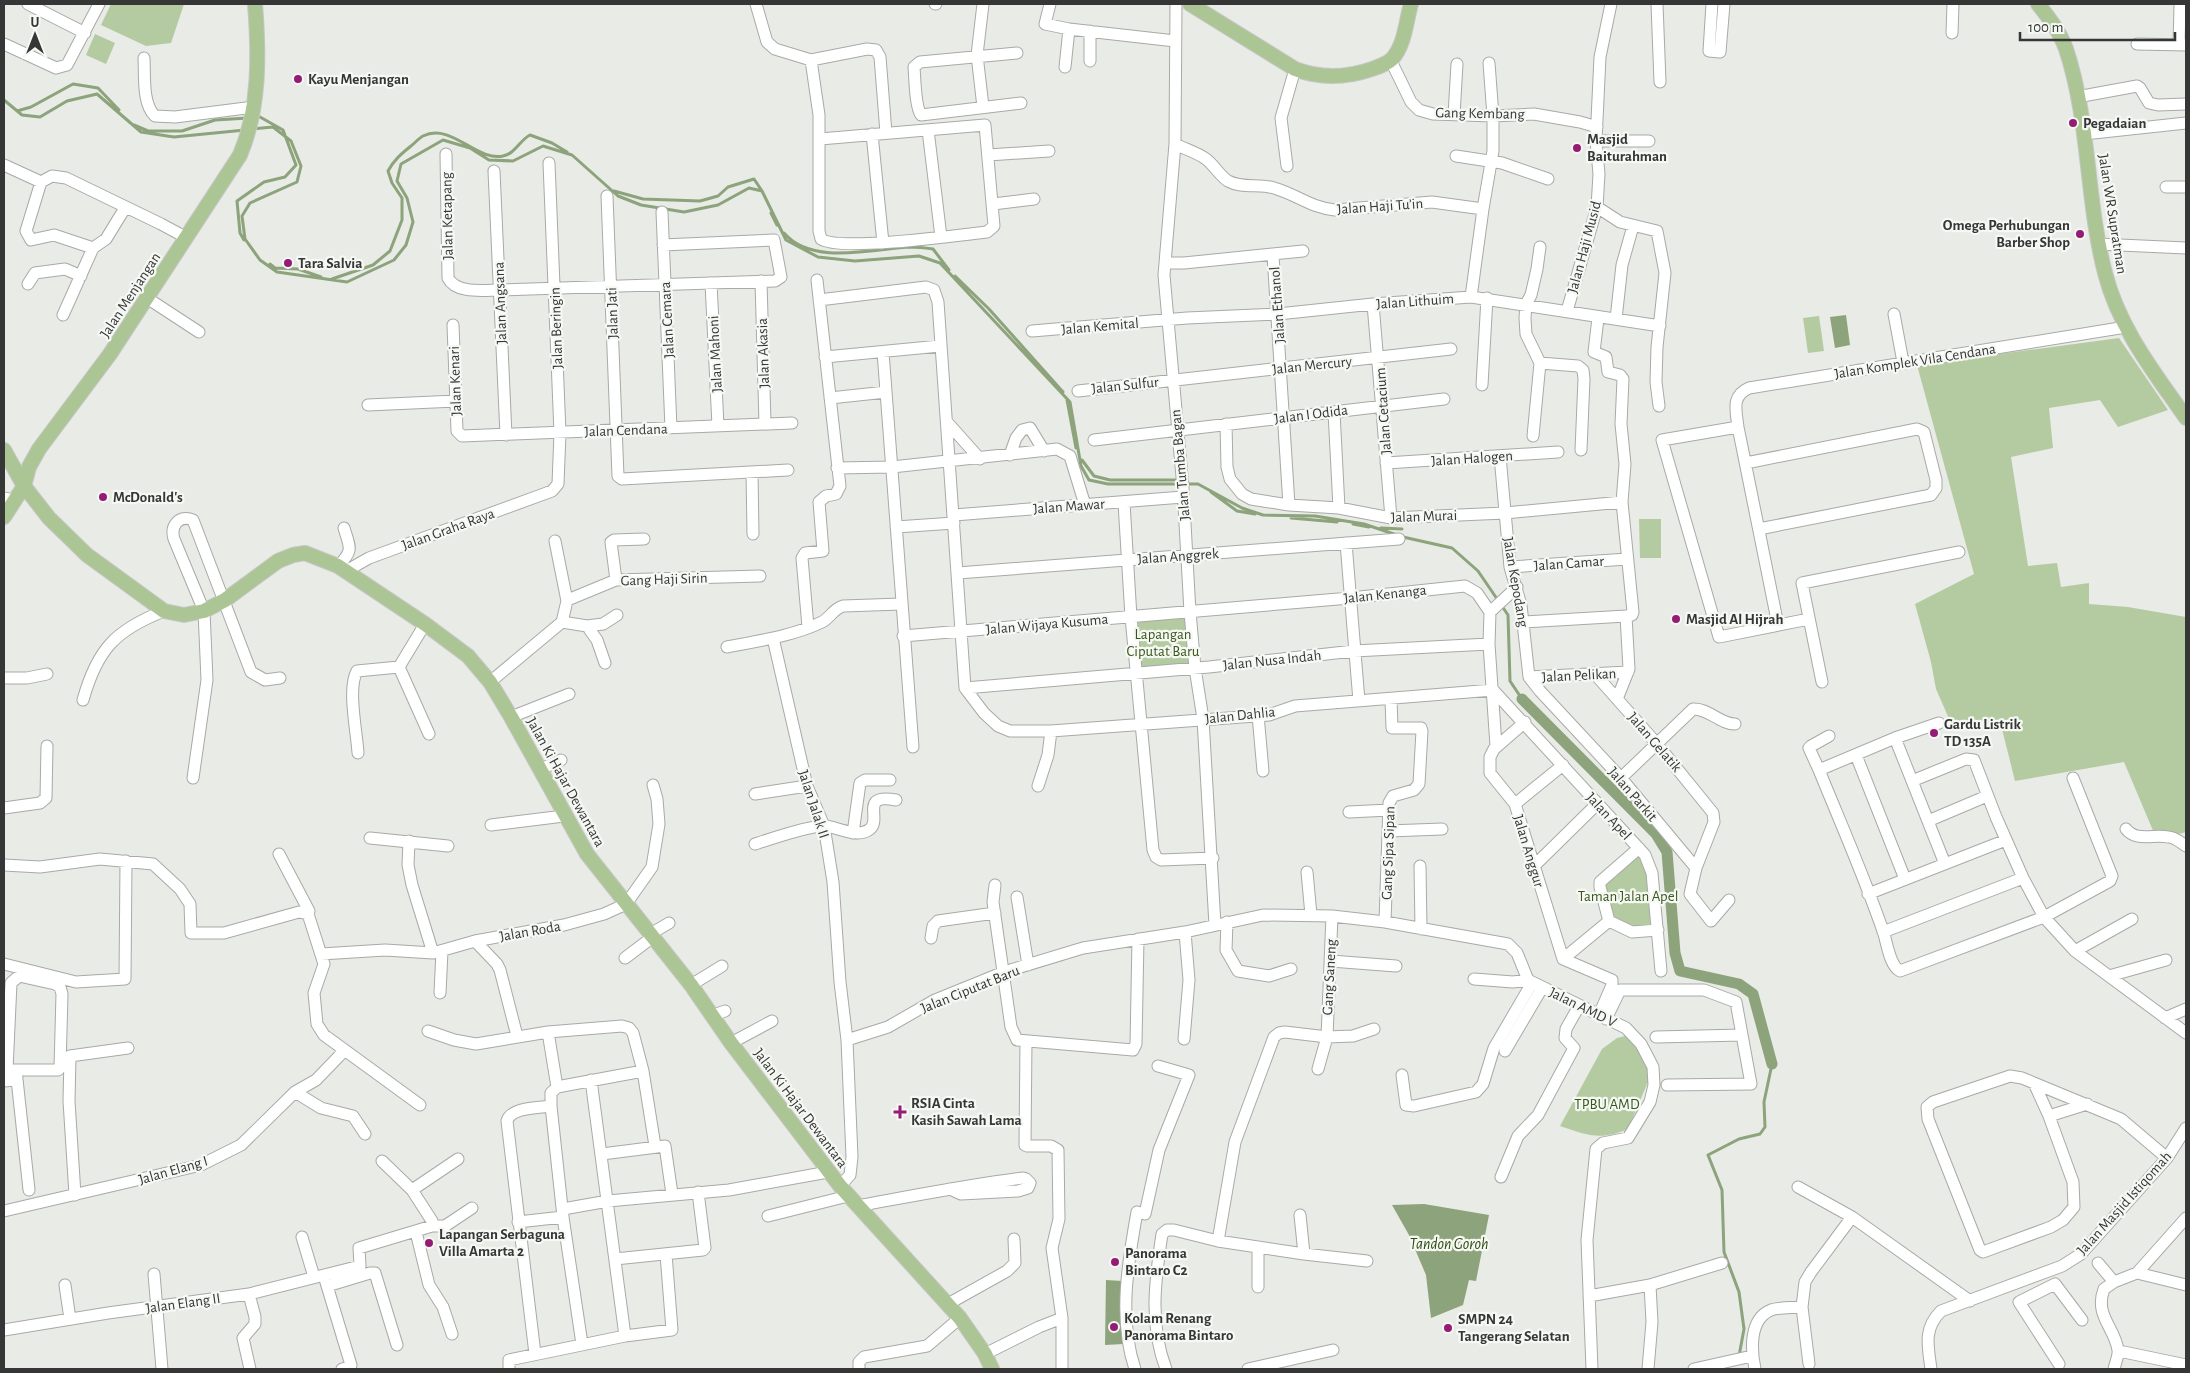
<svg xmlns="http://www.w3.org/2000/svg" width="2190" height="1373" viewBox="0 0 2190 1373" font-family="'Alegreya Sans',sans-serif">
<style>
.green{fill:#b4cba2}
.water{fill:#8ca37b}
.lines{fill:none;stroke-linecap:round;stroke-linejoin:round}
.stream{stroke:#8ca37b;stroke-width:3}
.canal{stroke:#8ca37b;stroke-width:11}
.minor-casing{stroke:#a7aaa6;stroke-width:13}
.major-casing{stroke:#c6c7c6;stroke-width:16}
.minor{stroke:#fff;stroke-width:11}
.major{stroke:#acc594;stroke-width:14}
.poi-dot{fill:#961b75;stroke:#f6f8f4;stroke-width:2}
.labels{text-anchor:middle;stroke-width:4.5;stroke-linejoin:round;paint-order:stroke}
.poi-label{font-size:15px;font-weight:bold;fill:#353635;stroke:#f6f8f4;text-anchor:start}
.street-label{font-size:15px;fill:#353635;stroke:#f6f8f4}
.park-label{font-size:15px;fill:#39571c;stroke:#f6f8f4}
.water-label{font-size:16px;font-style:italic;fill:#2f4c10;stroke:#f6f8f4}
</style>
<rect width="100%" height="100%" fill="#e8ebe6"/>
<!-- green -->
<path class="green" d="M111,4H184L171,43L146,46L101,25Z
M95,34L115,43L106,64L86,55Z
M1819,316L1824,351L1808,353L1803,318Z
M2119,338L2168,410L2118,427L2100,400L2049,408L2053,448L2011,457L2028,566L2057,563L2061,587L2089,583V604L2128,607L2186,617V832L2157,840L2124,762L2015,781L2002,729L1954,730L1936,689L1931,662L1915,604L1974,574L1917,365Z
M1639,519H1661V558H1640Z
M1188,615L1192,665L1139,669L1134,620Z
M1639,848L1652,883L1658,930L1609,921L1600,887Z
M1629,1035L1644,1056L1650,1077L1628,1129C1600,1141 1587,1135 1560,1126L1602,1049L1617,1038Z"/>
<!-- water -->
<path class="water" d="M1846,315L1850,345L1835,348L1830,317Z
M1424,1204L1489,1215L1476,1281L1469,1280L1463,1305L1431,1318L1426,1275L1409,1235L1392,1205Z
M1106,1280L1122,1281L1123,1344L1105,1345Z"/>
<g class="lines">
<!-- stream -->
<path class="stream" d="M4,100L22,115L40,117L67,101L97,94L141,132L174,137L245,130
M17,111L31,107L73,84L98,88L119,110
M134,125L148,131H182L215,120L248,118
M252,129L273,127L291,141L301,166L297,182L250,203L242,216L245,239L260,260L277,272L347,282L394,260L406,245L413,222L407,198L397,181L401,164L443,140L470,148L489,160L513,161L543,146L572,155L618,196L641,205L684,212L718,205L749,188L762,191L786,240L818,257L855,261L919,256L940,263L1070,402L1081,466L1089,480L1108,484H1180
M614,191L643,199L700,201L718,196L728,187L754,179L762,191
M771,213L777,225
M784,233C812,266 873,249 910,247C918,247 926,248 933,249L949,270
M244,240L240,233L237,201L264,182L285,177L296,165L283,130L260,117H256
M270,264L275,268L298,269L321,277
M955,276L989,309L1063,392
M332,279L373,265L390,251L402,220V198L392,183L388,171C394,160 401,154 411,146C415,143 419,138 423,136C451,122 477,162 503,156C515,154 520,140 530,135L552,143L567,152
M1067,400L1076,448
M1082,460L1094,476L1110,480H1179
M1186,484H1198L1242,508L1263,515L1315,516L1364,524L1403,537L1452,548L1478,571L1508,615L1510,681L1522,699
M1211,492L1237,511L1255,514
M1291,518L1337,522
M1353,524L1369,527
M1381,528L1402,529
M1739,1356L1744,1329L1739,1292L1724,1252L1722,1190L1708,1155L1739,1139L1760,1134L1765,1127L1764,1102L1772,1064"/>
<!-- canal -->
<path class="canal" d="M1522,699L1656,834L1667,852L1675,953L1680,971L1739,984L1753,994L1772,1064"/>
<defs>
<path id="minor" d="M28,4L85,33
M756,4L767,42L775,49L811,60L867,49L876,50L880,57L886,133
M935,4H936
M1050,4L1045,24L1069,29L1175,41
M1176,4L1175,144L1164,275L1183,488L1190,612L1195,668L1203,719L1215,925
M1657,4L1660,82
M1712,4L1709,51L1720,52L1724,4
M1952,33L1953,4
M4,44L56,68L67,65L99,4
M2137,44L2186,45
M2179,45L2180,4
M1017,53L920,62L914,67C915,78 915,106 921,115L1021,103
M144,58C145,75 142,104 155,116L175,117L254,107
M811,60L819,115V231L821,239C840,252 959,235 987,232L994,226L985,125L820,139
M1090,61V31
M1391,61L1411,102L1419,110L1433,114L1493,116L1534,114L1580,122L1597,127
M1065,67L1069,29
M2077,97L2137,86L2140,88L2149,103L2158,105L2186,104
M983,107L977,55L983,4
M1454,115L1457,64
M928,130L941,237
M872,134L883,243
M2084,134L2186,123
M1596,141H1649
M1175,144C1185,149 1198,153 1206,159C1214,165 1220,176 1228,181C1242,189 1260,183 1274,188C1298,195 1309,207 1335,210L1432,202L1483,209
M446,154L448,278C456,294 484,290 499,290L775,281L781,277L774,240L663,245
M988,155L1049,151
M1456,156L1502,163L1548,179
M4,165L41,182
M1287,166L1281,118L1295,69
M494,171L506,435
M2166,187H2186
M607,196L618,476L622,479L788,470
M993,204L1034,199
M1597,207L1620,222L1657,231L1665,273L1657,347L1656,382L1659,406
M662,212L671,428
M2098,244L2186,248
M93,248L54,235L31,240L26,231L41,182L52,176L66,178L161,224L187,238
M1273,255L1289,505
M1165,263H1184L1303,251
M761,281L765,424
M711,283L718,426
M28,284L35,273L65,269L81,276
M1471,297L1483,209L1493,151V116L1489,63
M147,298L199,332
M819,300L926,287L934,290L938,302L965,688L984,713L998,726L1010,731H1051L1269,715L1295,706L1493,690
M1373,304L1391,518
M1567,311L1597,207L1599,174L1596,141L1600,57L1611,4
M1894,314L1903,362
M63,315L93,248L106,239L125,208
M1616,319L1622,265L1633,226
M453,325L457,431L462,436L792,423
M1032,331L1187,318L1278,314L1373,304L1471,297L1660,326
M883,352L913,747
M825,357L940,346
M1540,363L1578,366L1583,370L1584,379L1581,450
M1482,385L1487,298
M1078,391L1451,349
M830,398L886,392
M368,405L456,401
M1334,412L1339,508
M947,422L980,459
M1226,424L1227,467L1230,479L1242,494L1251,499L1289,505L1339,508L1391,518L1505,513L1622,502
M1738,427L1662,440L1719,637L1809,619
M1533,436L1540,363L1526,334L1525,318L1526,304L1531,295L1537,269L1540,247
M1094,440L1444,399
M1010,455L1016,438L1022,430L1030,428L1044,451
M1500,456L1510,567L1521,605L1529,677L1540,691L1621,778L1696,868
M1386,463L1558,452
M1746,463L1917,429L1924,432L1936,480V488L1931,495L1759,529
M837,468L892,467L1057,449L1070,456L1085,505
M752,472L753,534
M4,498L14,500
M1124,503L1131,617L1153,850L1156,857L1161,860L1213,858
M954,515L1183,497
M896,527L954,523
M555,541L567,601
M1346,543L1359,701
M338,566C354,550 350,548 344,528
M1510,567L1627,559
M346,571L369,558L552,491L558,484L560,433L549,163
M958,573L1399,539
M616,580L611,542L614,540L644,539
M1490,612L1517,587
M562,622L587,626L597,640L605,663
M1523,622L1626,616L1632,615L1633,612L1622,502L1625,464L1621,424L1623,379L1620,375L1608,372L1606,357L1594,352L1598,318
M1778,625L1738,427C1736,410 1731,396 1749,388L2126,327
M587,626L603,624L617,615
M808,627L802,558L805,553L823,551L819,502L826,496L836,494L840,486L817,280
M903,636L1350,598L1465,586L1477,593L1490,612L1489,644L1496,746
M773,638L807,786L824,826L833,882L840,982L847,1040
M727,647C758,641 793,636 822,622C830,618 833,609 843,606L901,604
M399,667L429,734
M399,667L425,624
M1594,673L1657,744L1713,813L1714,822L1696,868L1690,894L1711,921L1729,900
M1529,677L1628,672
M4,678H27L47,674
M490,682L562,622L567,601L570,599L616,580L760,576
M1822,682L1802,583L1959,552
M965,688L1209,667L1354,651L1489,644
M1493,690L1645,855L1652,873L1661,971
M1617,699L1629,669L1626,616
M83,700C97,650 115,630 164,611
M1258,715L1263,771
M511,717L569,694
M1525,722L1494,749L1490,757V773L1515,804L1563,959
M1829,736L1811,746L1809,748L1819,770C1841,824 1865,878 1884,934C1887,944 1890,966 1900,971L2044,917L2110,881L2112,876L2073,778
M1895,738L1945,864
M358,753C357,733 347,688 357,671L399,667
M1856,755L1905,879
M541,769L561,760
M1819,770L1895,738L1939,723
M193,778L207,680L204,611L174,539C170,526 179,514 193,520L251,672L265,680L280,678
M1621,778L1693,709C1708,708 1720,724 1735,724
M1912,781L1966,759L1974,760L1996,817L2023,878L2044,917L2075,951L2186,1033
M1038,786L1048,755L1051,731
M755,794L807,786
M1515,804L1563,765
M4,808L40,803L46,798L47,746
M1349,812L1389,810
M1928,821L1987,796
M491,825L564,816
M2126,829C2136,842 2154,834 2168,837C2175,837 2181,843 2186,846
M1388,831L1442,829
M853,833L860,783L865,780H890
M370,838L448,846
M409,841L408,865L412,885L433,953
M755,844C770,839 811,825 825,826C838,827 858,839 870,829C882,819 859,793 896,800
M1639,848L1600,882V887L1609,921L1632,932L1658,930
M279,854L309,911L308,914
M4,865L40,867L100,859L153,864L180,889L190,904L191,933H224L299,912L308,914L324,964L314,993L317,1024L324,1035L420,1105
M1420,866L1421,929
M1534,866L1597,804
M1307,872L1311,915
M995,885L993,902L1011,1027L1017,1040L1133,1050L1136,1044L1138,939
M1868,894L2006,840
M1017,897L1028,965
M1227,922L1226,950L1238,971L1269,976L1291,969
M1385,922L1389,803L1393,796L1414,790L1419,784L1422,731L1421,728H1392L1391,699
M1883,932L2023,878
M652,933L669,923
M931,938L933,926L938,921L995,913
M475,941L497,964L500,970L517,1036
M2075,951L2132,919
M321,954L385,950L433,953L475,941L564,925L604,914L626,904L652,867L659,824L657,799L653,785
M625,958L654,936
M1563,959L1612,980V985L1599,1015
M1563,959L1609,921
M1331,961L1396,966
M4,964L76,982L125,979L126,861
M2109,976L2166,960
M1474,979L1513,982L1528,980
M691,985L722,966
M440,993L442,951
M711,1016L725,1011
M2165,1018L2186,1009
M1606,1019L1620,990H1704L1736,1002L1751,1084L1667,1085
M428,1031L454,1040L476,1044L548,1032
M1656,1037L1742,1035
M1184,1039L1189,980L1185,932
M1026,1041L1025,1145L1027,1146H1051L1058,1150L1059,1219L1052,1248L1062,1318V1369
M731,1043L772,1021
M1505,1051L1542,988
M1318,1069L1327,1037L1353,1036L1374,1029
M4,1070H58L60,1068L62,994L60,987L55,984L19,976L11,983L7,1070
M16,1070L29,1190
M1402,1075L1406,1105L1414,1106L1476,1092L1483,1084L1494,1048L1532,983
M591,1080L625,1336
M4,1081L17,1080
M2034,1083L2022,1078L2010,1076L1933,1102L1927,1107L1928,1119L1980,1250L1983,1252L2051,1227L2063,1220L2074,1207L2073,1182L2049,1116L2034,1083L2121,1119L2167,1158
M557,1087L548,1032L622,1026L629,1028L633,1033L643,1071L655,1146
M295,1092L321,1108L353,1116L365,1134
M2049,1116L2087,1104
M602,1154L665,1146L672,1194
M382,1161L412,1190L432,1221V1226
M1501,1177L1518,1136L1538,1115L1574,1048L1565,1038L1566,1029L1579,1006
M840,1186L850,1175L852,1157L847,1040L888,1027L935,1000L1004,972L1083,948L1185,932L1263,915L1332,916L1385,922L1508,944L1517,953L1528,980L1626,1028L1641,1044L1653,1067L1654,1085L1650,1102L1628,1138L1603,1143L1596,1149L1587,1240L1592,1369
M1798,1187L1852,1217
M412,1190L458,1159
M75,1195L69,1101L70,1056L128,1048
M857,1206C912,1196 967,1185 1023,1178L1026,1179L1030,1183L1028,1188L1018,1191L961,1194L950,1189
M563,1209L608,1201L729,1190L828,1172
M4,1211L201,1165L241,1145L295,1092L316,1080L344,1051
M768,1216L848,1196
M518,1222L563,1217
M416,1232L429,1285L443,1307L452,1334
M302,1237L314,1277
M1218,1241L1235,1142L1274,1037L1279,1033L1285,1032L1327,1037L1332,916
M1304,1254L1367,1261
M615,1259L703,1250L705,1248L698,1192
M2098,1263L2114,1282
M2137,1273L2186,1285
M154,1274L162,1369
M325,1279L351,1365L350,1367L342,1369
M65,1285L70,1319
M327,1286L370,1273H375L397,1345
M1258,1287V1247
M249,1294L255,1317V1324L243,1338L250,1369
M1589,1296L1650,1285L1722,1263
M948,1304L1007,1271L1015,1263L1014,1239
M1802,1307L1809,1364
M4,1330L108,1313L249,1294L360,1266L359,1248L432,1226H445L472,1208
M582,1344L563,1217L551,1106V1093L557,1087L643,1071
M2119,1351L2186,1365
M535,1354L507,1121C511,1107 538,1108 551,1106
M985,1354L1039,1327L1062,1318
M2059,1364L2019,1302L2055,1284L2082,1320
M509,1369V1360L625,1336L672,1330L666,1254
M859,1369V1362L864,1357L927,1346L960,1318
M1135,1369C1118,1319 1128,1262 1137,1212L1145,1214L1159,1150L1189,1075L1158,1066
M1166,1369C1149,1325 1155,1280 1162,1234L1167,1230H1174L1218,1241L1304,1254L1300,1215
M1248,1369L1333,1350
M1648,1369L1652,1322L1650,1285
M1694,1369L1752,1356
M1755,1369C1751,1350 1749,1319 1771,1310C1780,1307 1792,1308 1802,1307L1805,1282L1811,1272L1852,1217L1970,1301
M1931,1369C1928,1346 1923,1329 1941,1311L2062,1266L2081,1254L2167,1158L2186,1128
M2114,1369C2115,1364 2119,1355 2118,1350C2115,1328 2094,1315 2104,1289L2114,1282L2137,1273L2186,1218"/>
<path id="major" d="M1190,4L1295,69C1321,79 1346,78 1372,69C1378,67 1387,64 1392,59C1405,45 1406,21 1411,4
M2038,4C2049,18 2060,32 2066,49C2090,121 2086,200 2105,273C2119,328 2154,372 2186,418
M4,450L24,486L49,518L87,555L164,611L184,615L204,611L225,600L278,561L293,555L305,553L338,566L425,624L468,656L490,682L511,717L587,854L691,985L731,1043L840,1186L960,1318L985,1354L992,1369
M4,517L24,486L29,467L39,449L110,354L240,155C260,108 259,54 255,4"/>
</defs>
<!-- minor casing -->
<use href="#minor" class="minor-casing"/>
<!-- major casing -->
<use href="#major" class="major-casing"/>
<!-- minor -->
<use href="#minor" class="minor"/>
<!-- major -->
<use href="#major" class="major"/>
</g>
<!-- markers -->
<g class="poi-dot">
<circle cx="298" cy="79" r="5"/>
<circle cx="2073" cy="123" r="5"/>
<circle cx="1577" cy="148" r="5"/>
<circle cx="2080" cy="234" r="5"/>
<circle cx="288" cy="263" r="5"/>
<circle cx="103" cy="497" r="5"/>
<circle cx="1676" cy="619" r="5"/>
<circle cx="1934" cy="733" r="5"/>
<path d="M897.5 1104.5h5v5h5v5h-5v5h-5v-5h-5v-5h5z"/>
<circle cx="429" cy="1243" r="5"/>
<circle cx="1115" cy="1262" r="5"/>
<circle cx="1114" cy="1327" r="5"/>
<circle cx="1448" cy="1328" r="5"/>
</g>
<g class="labels">
<!-- poi labels -->
<g class="poi-label">
<text x="308" y="84">Kayu Menjangan</text>
<text x="2083" y="128">Pegadaian</text>
<text x="1587" y="144">Masjid<tspan x="1587" dy="17">Baiturahman</tspan></text>
<text x="2070" y="230" text-anchor="end">Omega Perhubungan<tspan x="2070" dy="17">Barber Shop</tspan></text>
<text x="298" y="268">Tara Salvia</text>
<text x="113" y="502">McDonald's</text>
<text x="1686" y="624">Masjid Al Hijrah</text>
<text x="1944" y="729">Gardu Listrik<tspan x="1944" dy="17">TD 135A</tspan></text>
<text x="911" y="1108">RSIA Cinta<tspan x="911" dy="17">Kasih Sawah Lama</tspan></text>
<text x="439" y="1239">Lapangan Serbaguna<tspan x="439" dy="17">Villa Amarta 2</tspan></text>
<text x="1125" y="1258">Panorama<tspan x="1125" dy="17">Bintaro C2</tspan></text>
<text x="1124" y="1323">Kolam Renang<tspan x="1124" dy="17">Panorama Bintaro</tspan></text>
<text x="1458" y="1324">SMPN 24<tspan x="1458" dy="17">Tangerang Selatan</tspan></text>
</g>
<!-- street labels -->
<g class="street-label">
<text transform="translate(1480 113) rotate(1)" y="5">Gang Kembang</text>
<text transform="translate(1380 206) rotate(-4)" y="5">Jalan Haji Tu’in</text>
<text transform="translate(2113 214) rotate(81)" y="5">Jalan WR Supratman</text>
<text transform="translate(447 216) rotate(-91)" y="5">Jalan Ketapang</text>
<text transform="translate(1584 247) rotate(-75)" y="5">Jalan Haji Musid</text>
<text transform="translate(130 295) rotate(-57)" y="5">Jalan Menjangan</text>
<text transform="translate(1415 301) rotate(-4)" y="5">Jalan Lithuim</text>
<text transform="translate(500 303) rotate(-92)" y="5">Jalan Angsana</text>
<text transform="translate(1277 305) rotate(-94)" y="5">Jalan Ethanol</text>
<text transform="translate(612 313) rotate(-92)" y="5">Jalan Jati</text>
<text transform="translate(667 320) rotate(-93)" y="5">Jalan Cemara</text>
<text transform="translate(1100 326) rotate(-5)" y="5">Jalan Kemital</text>
<text transform="translate(556 328) rotate(-92)" y="5">Jalan Beringin</text>
<text transform="translate(763 353) rotate(-92)" y="5">Jalan Akasia</text>
<text transform="translate(715 354) rotate(-93)" y="5">Jalan Mahoni</text>
<text transform="translate(1915 361) rotate(-9)" y="5">Jalan Komplek Vila Cendana</text>
<text transform="translate(1312 365) rotate(-6)" y="5">Jalan Mercury</text>
<text transform="translate(455 381) rotate(-92)" y="5">Jalan Kenari</text>
<text transform="translate(1125 385) rotate(-6)" y="5">Jalan Sulfur</text>
<text transform="translate(1383 411) rotate(-94)" y="5">Jalan Cetacium</text>
<text transform="translate(1311 414) rotate(-7)" y="5">Jalan I Odida</text>
<text transform="translate(626 430) rotate(-2)" y="5">Jalan Cendana</text>
<text transform="translate(1472 458) rotate(-4)" y="5">Jalan Halogen</text>
<text transform="translate(1180 465) rotate(-95)" y="5">Jalan Tumba Bagan</text>
<text transform="translate(1069 506) rotate(-4)" y="5">Jalan Mawar</text>
<text transform="translate(1424 516) rotate(-2)" y="5">Jalan Murai</text>
<text transform="translate(448 529) rotate(-20)" y="5">Jalan Graha Raya</text>
<text transform="translate(1178 556) rotate(-4)" y="5">Jalan Anggrek</text>
<text transform="translate(1569 563) rotate(-4)" y="5">Jalan Camar</text>
<text transform="translate(664 579) rotate(-2)" y="5">Gang Haji Sirin</text>
<text transform="translate(1516 582) rotate(80)" y="5">Jalan Kepodang</text>
<text transform="translate(1385 594) rotate(-6)" y="5">Jalan Kenanga</text>
<text transform="translate(1047 624) rotate(-5)" y="5">Jalan Wijaya Kusuma</text>
<text transform="translate(1272 660) rotate(-6)" y="5">Jalan Nusa Indah</text>
<text transform="translate(1579 675) rotate(-3)" y="5">Jalan Pelikan</text>
<text transform="translate(1240 715) rotate(-6)" y="5">Jalan Dahlia</text>
<text transform="translate(1655 742) rotate(49)" y="5">Jalan Gelatik</text>
<text transform="translate(566 782) rotate(61)" y="5">Jalan Ki Hajar Dewantara</text>
<text transform="translate(1633 794) rotate(49)" y="5">Jalan Parkit</text>
<text transform="translate(814 804) rotate(72)" y="5">Jalan Jalak II</text>
<text transform="translate(1609 816) rotate(47)" y="5">Jalan Apel</text>
<text transform="translate(1529 851) rotate(73)" y="5">Jalan Anggur</text>
<text transform="translate(1388 853) rotate(-88)" y="5">Gang Sipa Sipan</text>
<text transform="translate(530 931) rotate(-10)" y="5">Jalan Roda</text>
<text transform="translate(1329 977) rotate(-87)" y="5">Gang Saneng</text>
<text transform="translate(970 989) rotate(-22)" y="5">Jalan Ciputat Baru</text>
<text transform="translate(1583 1007) rotate(26)" y="5">Jalan AMD V</text>
<text transform="translate(801 1108) rotate(53)" y="5">Jalan Ki Hajar Dewantara</text>
<text transform="translate(173 1170) rotate(-16)" y="5">Jalan Elang I</text>
<text transform="translate(2124 1203) rotate(-48)" y="5">Jalan Masjid Istiqomah</text>
<text transform="translate(183 1303) rotate(-8)" y="5">Jalan Elang II</text>
</g>
<!-- park labels -->
<g class="park-label">
<text x="1163" y="639">Lapangan<tspan x="1163" dy="17">Ciputat Baru</tspan></text>
<text x="1628" y="901">Taman Jalan Apel</text>
<text x="1607" y="1109">TPBU AMD</text>
</g>
<!-- water labels -->
<g class="water-label">
<text x="1449" y="1249">Tandon Goroh</text>
</g>
</g>
<!-- border -->
<rect width="2190" height="1373" fill="none" stroke="#353635" stroke-width="10"/>
<!-- north arrow -->
<g transform="translate(35 35)" stroke="#f6f8f4" stroke-width="4" paint-order="stroke">
<path d="M0-4L9 19L0 12L-9 19Z" fill="#353635"/>
<text y="-8" font-size="14" font-weight="bold" text-anchor="middle" fill="#353635">U</text>
</g>
<!-- scale -->
<path d="M2020 32v8h155v-8" fill="none" stroke="#353635" stroke-width="2.5"/>
<text x="2028" y="32" font-size="15" fill="#353635" stroke="#f6f8f4" stroke-width="4" paint-order="stroke">100 m</text>
</svg>
